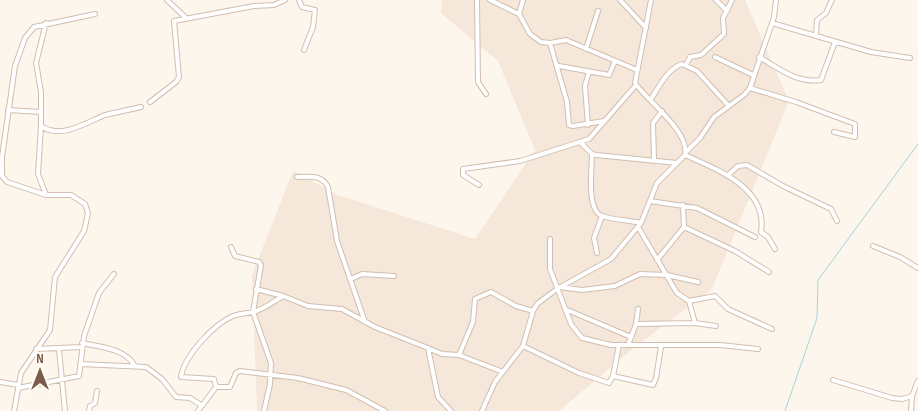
<svg xmlns="http://www.w3.org/2000/svg" width="918" height="411" viewBox="0 0 918 411" font-family="'Sofia Sans Condensed',sans-serif">
<style>
.residential{fill:#f5e8da}
.lines{fill:none;stroke-linecap:round;stroke-linejoin:round}
.stream{stroke:#a5d3da;stroke-width:1}
.minor-casing{stroke:#d1beb0;stroke-width:6}
.minor{stroke:#fff;stroke-width:4}
</style>
<rect width="100%" height="100%" fill="#fdf6ec"/>
<!-- residential -->
<path class="residential" d="M442,0H745L789,101L712,289L625,355L559,411H257L252,275L293,171L338,195L475,239L535,150L498,61L441,13Z"/>
<g class="lines">
<!-- stream -->
<path class="stream" d="M785,411L817,318L818,280L918,144"/>
<defs>
<path id="minor" d="M167,0L186,18
M299,0L302,7L315,10L313,27L304,50
M477,0L478,82L486,94
M490,0L519,14L530,34L541,42L550,43L566,40L637,70
M620,0L646,28
M716,0L727,11
M519,14L523,0
M46,23L36,63L41,92V126C61,140 87,122 105,115C117,112 129,110 141,107
M772,23L871,52L910,58
M816,35L817,20L826,13L832,0
M550,43L567,102L569,125L573,126L604,121
M586,49L598,11
M715,57L753,75
M759,57C778,68 798,84 821,80L835,42
M686,65L690,57L701,55L724,34L723,18L732,0
M559,66L609,75L615,61
M750,88L796,102L855,124V137L834,132
M651,99C659,87 667,69 682,64L697,71L728,105
M150,102L176,82L179,77L174,21L254,6L274,5L285,0
M8,110L41,112
M588,125L585,86L589,72
M41,126L38,174L46,195
M581,143L592,154L596,155L677,163
M686,152L700,138L714,117L744,95L750,88L774,17L776,0
M592,154C592,168 586,210 602,216C614,220 628,220 641,223
M685,155C718,170 768,188 761,232L768,237L775,249
M654,159L653,123L662,111
M728,175L738,166L747,165L783,186L831,209L837,221
M297,177C310,177 321,174 328,187L337,241L365,322
M479,185L463,175V169L520,161L589,139L636,85
M650,201L697,208L755,237
M638,227L677,293L689,301L695,323
M684,227L735,251L769,272
M550,239V269L571,324L582,338L611,345H720L758,349
M873,246L900,257L918,268
M231,247L235,256L259,262L261,265L253,312L271,363L270,384L264,411
M597,253L594,238L602,216
M657,260L684,227L683,205
M351,279L362,274L394,276
M560,287L582,290L615,286L640,274L667,275L698,282
M256,289L283,296L308,306L342,309L375,327L428,348L442,354L459,355L503,372
M689,301L715,296L728,309L772,329
M565,309L631,337
M636,324L695,323L716,326
M82,343C100,347 125,348 135,366
M628,345L636,324L638,309
M523,346L579,373L609,383L613,376L619,345
M428,348L438,397L451,411
M36,349L81,347
M59,350L65,411
M459,355L473,322L475,299L491,292L516,306L533,311
M80,364L146,367L162,379L176,397L190,398L201,405
M613,376L653,385L656,378L661,347
M833,380L892,398L902,399L912,396
M0,382L18,385
M216,387L214,379L181,377C184,356 214,324 233,316C240,313 248,314 256,311C266,308 274,301 283,296
M18,388L79,376L84,336L99,293L114,274
M14,411L21,373L50,330L55,277L84,231L88,213L85,204L71,195H46L7,182L2,176V157L15,66L25,38L34,27L95,14
M89,411L90,406L95,403L97,391
M198,411L216,387H230L236,373L240,371L298,378L346,390L385,411
M482,411L495,382L523,346L533,311L537,304L557,289L611,259L641,223L657,183L685,155C690,131 647,101 635,83L651,0
M911,411L912,396L918,381"/>
</defs>
<!-- minor casing -->
<use href="#minor" class="minor-casing"/>
<!-- minor -->
<use href="#minor" class="minor"/>
</g>
<!-- north arrow -->
<g transform="translate(40 371)" stroke="#fffaf3" stroke-width="4" paint-order="stroke">
<path d="M0-4L9 19L0 12L-9 19Z" fill="#7a5c4d"/>
<text y="-8" font-size="14" font-weight="bold" text-anchor="middle" fill="#7a5c4d">N</text>
</g>
</svg>
